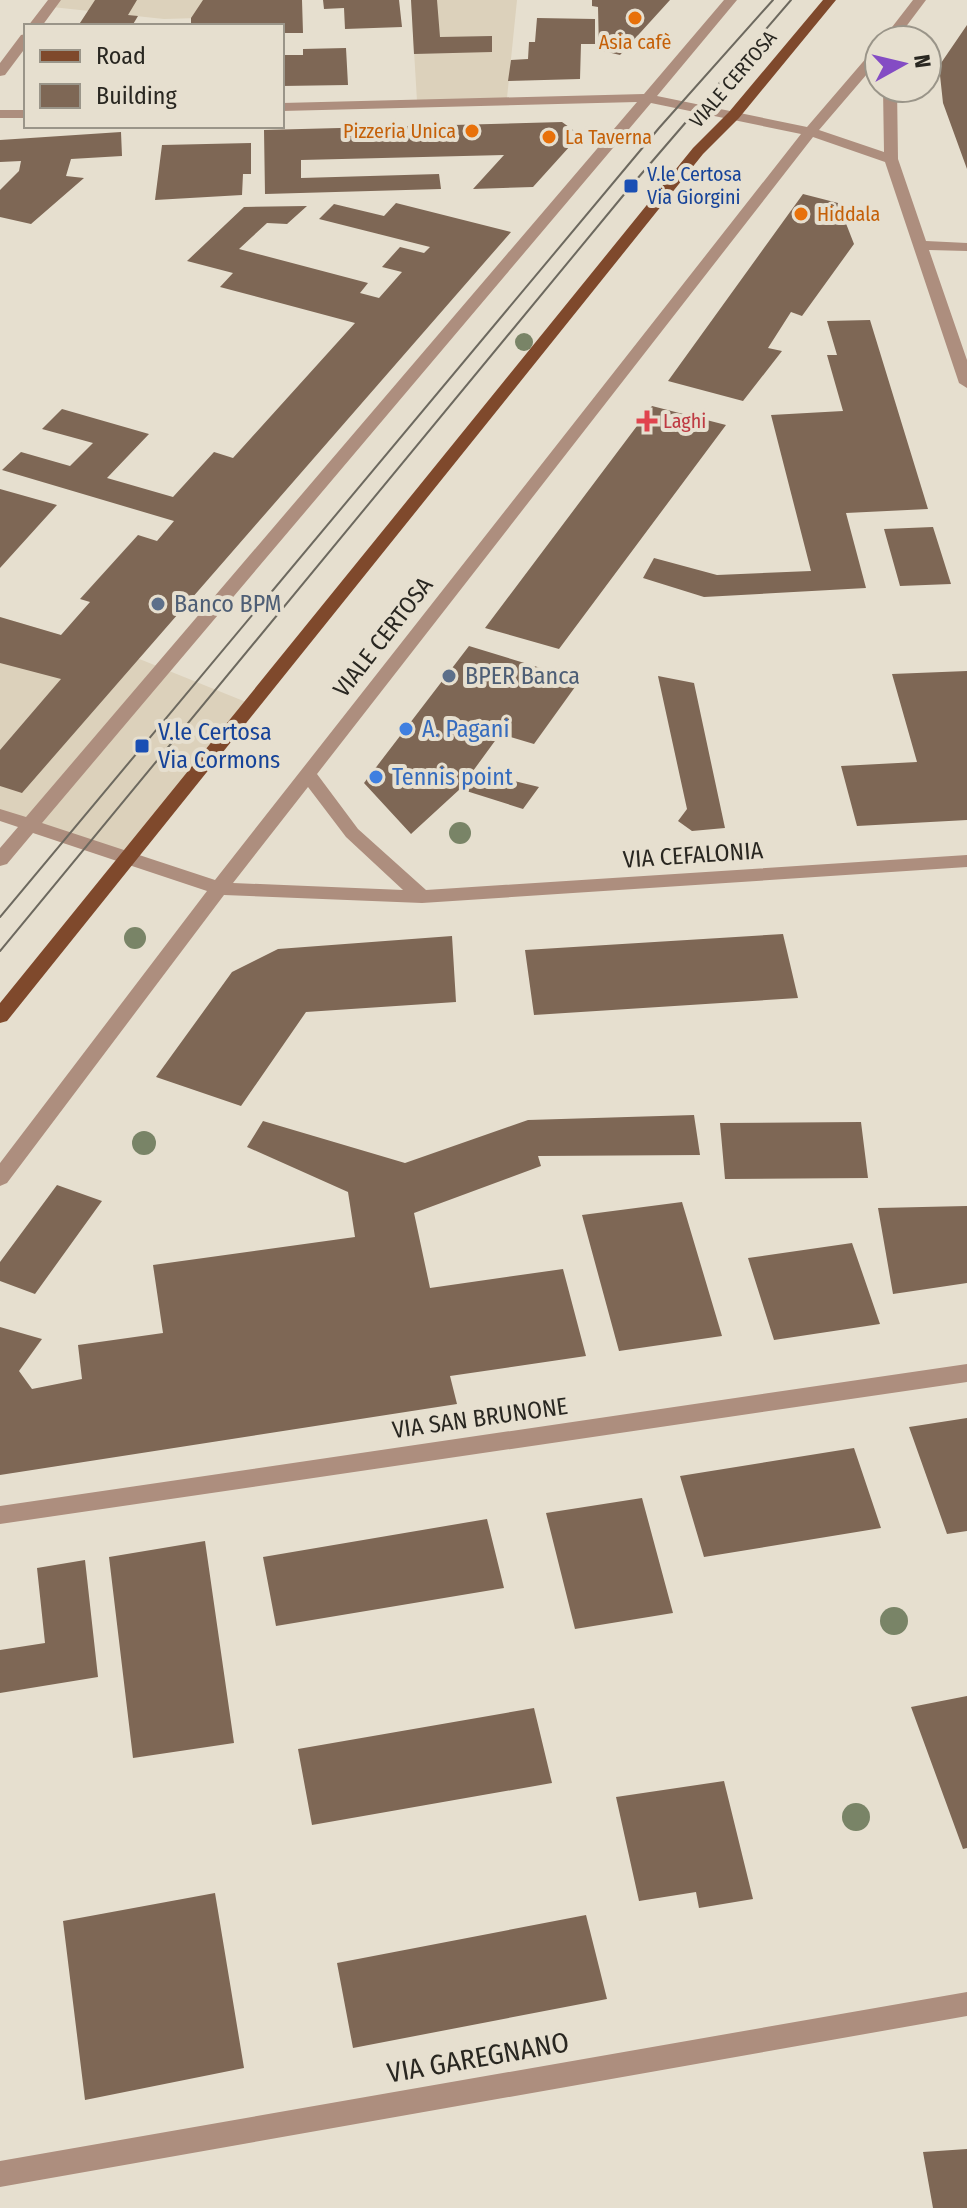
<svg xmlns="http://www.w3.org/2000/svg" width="967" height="2208" viewBox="0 0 967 2208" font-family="'Fira Sans Condensed',sans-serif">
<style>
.built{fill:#dcd1bb}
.building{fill:#7e6755}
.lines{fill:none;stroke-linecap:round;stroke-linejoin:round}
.minor{fill:#ad8e7e;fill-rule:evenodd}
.major{fill:#7f492c;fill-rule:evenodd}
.tram{stroke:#6d695f;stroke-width:2}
.tree{fill:#798467}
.food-dot{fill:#e8710a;stroke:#e6dfcf;stroke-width:3}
.transit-dot{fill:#1a4fb4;stroke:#e6dfcf;stroke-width:3}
.health-dot{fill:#e0444e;stroke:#e6dfcf;stroke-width:3}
.service-dot{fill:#5c6f8a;stroke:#e6dfcf;stroke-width:3}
.shop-dot{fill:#3f7fe0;stroke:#e6dfcf;stroke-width:3}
.labels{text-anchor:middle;stroke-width:8;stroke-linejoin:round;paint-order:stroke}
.far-food-label{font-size:20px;fill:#c56008;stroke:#e6dfcf;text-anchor:start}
.far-street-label{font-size:20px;fill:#292721;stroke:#e6dfcf}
.far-transit-label{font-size:20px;fill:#164399;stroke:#e6dfcf;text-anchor:start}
.far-health-label{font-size:20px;fill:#be3a42;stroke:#e6dfcf;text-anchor:start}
.service-label{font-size:24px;fill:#4e5e75;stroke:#e6dfcf;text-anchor:start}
.street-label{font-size:24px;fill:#292721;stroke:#e6dfcf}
.shop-label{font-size:24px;fill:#366cbe;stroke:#e6dfcf;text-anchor:start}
.transit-label{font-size:24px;fill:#164399;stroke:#e6dfcf;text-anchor:start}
.near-street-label{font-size:28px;fill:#292721;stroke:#e6dfcf}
</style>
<rect width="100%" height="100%" fill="#e6dfcf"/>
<!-- built -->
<path class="built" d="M57,0H302V15L164,19L52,7Z
M411,0H517L507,98L417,101Z
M0,617L137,658L246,702L123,855L0,812Z"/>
<!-- building -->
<path class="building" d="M95,0H137L128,15L138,16L132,26H78Z
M203,0H302L303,33H282V26H191V18Z
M323,0H399L402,27L345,29L344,8L324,9Z
M411,0H437L440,37L492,36V52L414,54Z
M592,0H670L620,55L599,50L598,7L592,6Z
M537,18L595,19V44H581L580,79L508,81L511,60L528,59L529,42H535Z
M967,25V169L943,103L939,66Z
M346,48L348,85L282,86V55H303V49Z
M562,122L580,135L533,187L473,189L504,155L301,160V178L439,174L441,189L265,194L264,130Z
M121,132L122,156L71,159L66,176L84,178L31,224L0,217V190L19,171L21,161L0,162V140Z
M251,143V174H243L242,195L155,200L162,145Z
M803,194L838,203L854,244L802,316L791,312L768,348L782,351L743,401L668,381Z
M396,203L511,232L22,793L0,786V750L61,679L0,663V617L61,635L90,602L80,599L138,535L157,541L174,521L2,470L21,452L70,466L93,443L42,429L62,409L149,434L107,478L173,497L214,452L233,458L355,323L220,287L233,273L187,261L244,207L307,206L287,224L267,223L239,249L368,283L360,293L379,298L402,272L382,267L400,247L424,253L430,247L319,219L334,204L384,216Z
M870,320L928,509L846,513L866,588L704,597L643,578L654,558L717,575L811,571L771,415L843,411L827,355H837L827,321Z
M652,406L726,425L559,649L485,628Z
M0,489L57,505L0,568Z
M933,527L951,584L900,586L884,529Z
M469,646L580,680L534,744L500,734L473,771L539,787L523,809L460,789L411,834L364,783Z
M967,671V820L857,826L841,766L917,762L892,674Z
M658,676L694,683L725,828L692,831L678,821L687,809Z
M783,934L798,998L534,1015L525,950Z
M452,936L456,1002L306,1012L241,1106L156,1077L232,972L278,949Z
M694,1115L700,1155L538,1156L541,1166L414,1213L430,1288L563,1269L586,1356L450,1376L457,1404L0,1475V1327L42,1339L19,1371L32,1389L82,1379L78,1345L163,1333L153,1265L355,1237L348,1192L247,1147L263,1121L405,1163L528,1120Z
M861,1122L868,1178L725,1179L720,1123Z
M57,1185L102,1201L35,1294L0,1281V1262Z
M682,1202L722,1336L619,1351L582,1215Z
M967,1206V1283L893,1294L878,1208Z
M852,1243L880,1324L774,1340L748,1258Z
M967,1418V1531L947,1534L909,1427Z
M854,1448L881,1528L704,1557L680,1476Z
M642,1498L673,1613L575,1629L546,1513Z
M487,1519L504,1588L276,1626L263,1557Z
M205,1541L234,1743L133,1758L109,1557Z
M85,1560L98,1677L0,1693V1650L45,1643L37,1568Z
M967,1696V1848L963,1849L911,1707Z
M534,1708L552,1783L312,1825L298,1749Z
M724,1781L753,1899L699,1908L696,1892L639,1901L616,1797Z
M215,1893L244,2068L85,2100L63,1921Z
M586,1915L607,1999L353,2048L337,1963Z
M967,2149V2208H933L923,2152Z"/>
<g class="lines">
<!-- minor -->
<path class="minor" d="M48,0H61L42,26H28Z
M724,0H737L657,96L807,127L874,49L879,48V60L819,130L884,152L883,88H897L898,159L926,241L967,243V251L929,250L967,360V388L959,383L885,162L813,137L317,774L358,829L426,890L967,855V867L422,903L224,895L7,1183L0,1186V1163L207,891L33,833L7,864L0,866V848L18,827L0,821V809L26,817L637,102L282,111V103L644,94ZM651,103L801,134L215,880L42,823ZM308,787L346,837L403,890L233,883Z
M913,0H926L896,40H882Z
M26,34V47L5,75L0,76V63L21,35Z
M0,110H26V118H0Z
M967,1364V1382L0,1524V1506Z
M967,1992V2016L0,2187V2161Z"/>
<!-- major -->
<path class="major" d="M823,0H836L739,118L703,154L7,1021L0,1023V1003L693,148L729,112Z"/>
<!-- tram -->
<path class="tram" d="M0,917L659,128L773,0
M0,951L631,186L791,0"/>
</g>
<!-- trees -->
<g class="tree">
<circle cx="524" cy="342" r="9"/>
<circle cx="460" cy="833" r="11"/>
<circle cx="135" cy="938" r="11"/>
<circle cx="144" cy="1143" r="12"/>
<circle cx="894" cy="1621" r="14"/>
<circle cx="856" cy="1817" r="14"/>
</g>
<!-- markers -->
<g class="food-dot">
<circle cx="635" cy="18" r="8"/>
<circle cx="472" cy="131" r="8"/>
<circle cx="549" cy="137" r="8"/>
<circle cx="801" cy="214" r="8"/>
</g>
<g class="transit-dot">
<rect x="623" y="178" width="16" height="16" rx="4"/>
<rect x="134" y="738" width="16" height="16" rx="4"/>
</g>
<path class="health-dot" d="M643 409h8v8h8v8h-8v8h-8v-8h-8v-8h8z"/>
<g class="service-dot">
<circle cx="158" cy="604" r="8"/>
<circle cx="449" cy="676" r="8"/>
</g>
<g class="shop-dot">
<circle cx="406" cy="729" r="8"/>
<circle cx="376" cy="777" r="8"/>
</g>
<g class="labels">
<!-- far-food labels -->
<g class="far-food-label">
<text x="635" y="49" text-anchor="middle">Asia cafè</text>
<text x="456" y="138" text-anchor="end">Pizzeria Unica</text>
<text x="565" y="144">La Taverna</text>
<text x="817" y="221">Hiddala</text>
</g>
<!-- far-street labels -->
<g class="far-street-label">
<text transform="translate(733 79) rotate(-49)" y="7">VIALE CERTOSA</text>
</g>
<!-- far-transit labels -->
<g class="far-transit-label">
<text x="647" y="181">V.le Certosa<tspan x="647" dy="23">Via Giorgini</tspan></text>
</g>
<!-- far-health labels -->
<g class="far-health-label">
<text x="663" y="428">Laghi</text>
</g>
<!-- service labels -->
<g class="service-label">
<text x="174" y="612">Banco BPM</text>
<text x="465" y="684">BPER Banca</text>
</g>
<!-- street labels -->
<g class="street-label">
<text transform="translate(383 637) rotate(-52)" y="8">VIALE CERTOSA</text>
<text transform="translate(693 855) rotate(-4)" y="8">VIA CEFALONIA</text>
<text transform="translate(480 1418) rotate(-8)" y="8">VIA SAN BRUNONE</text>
</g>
<!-- shop labels -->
<g class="shop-label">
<text x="422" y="737">A. Pagani</text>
<text x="392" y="785">Tennis point</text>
</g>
<!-- transit labels -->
<g class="transit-label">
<text x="158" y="740">V.le Certosa<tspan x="158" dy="28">Via Cormons</tspan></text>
</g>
<!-- near-street labels -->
<g class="near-street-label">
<text transform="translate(478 2057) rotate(-10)" y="10">VIA GAREGNANO</text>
</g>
</g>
<!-- legend -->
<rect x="24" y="24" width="260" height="104" fill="#e6dfcf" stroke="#9a9589" stroke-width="2"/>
<rect x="40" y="50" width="40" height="12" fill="#7f492c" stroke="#9a9589" stroke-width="2"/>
<text x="96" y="64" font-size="24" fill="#292721">Road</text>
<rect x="40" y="84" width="40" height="24" fill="#7e6755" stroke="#9a9589" stroke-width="2"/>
<text x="96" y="104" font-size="24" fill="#292721">Building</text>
<!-- north arrow -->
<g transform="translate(903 64) rotate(82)"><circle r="38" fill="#e6dfcf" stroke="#9a9589" stroke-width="2"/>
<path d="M0-6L14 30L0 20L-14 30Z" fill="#844cc4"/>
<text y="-12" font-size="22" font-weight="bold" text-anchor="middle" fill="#292721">N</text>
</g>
</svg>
